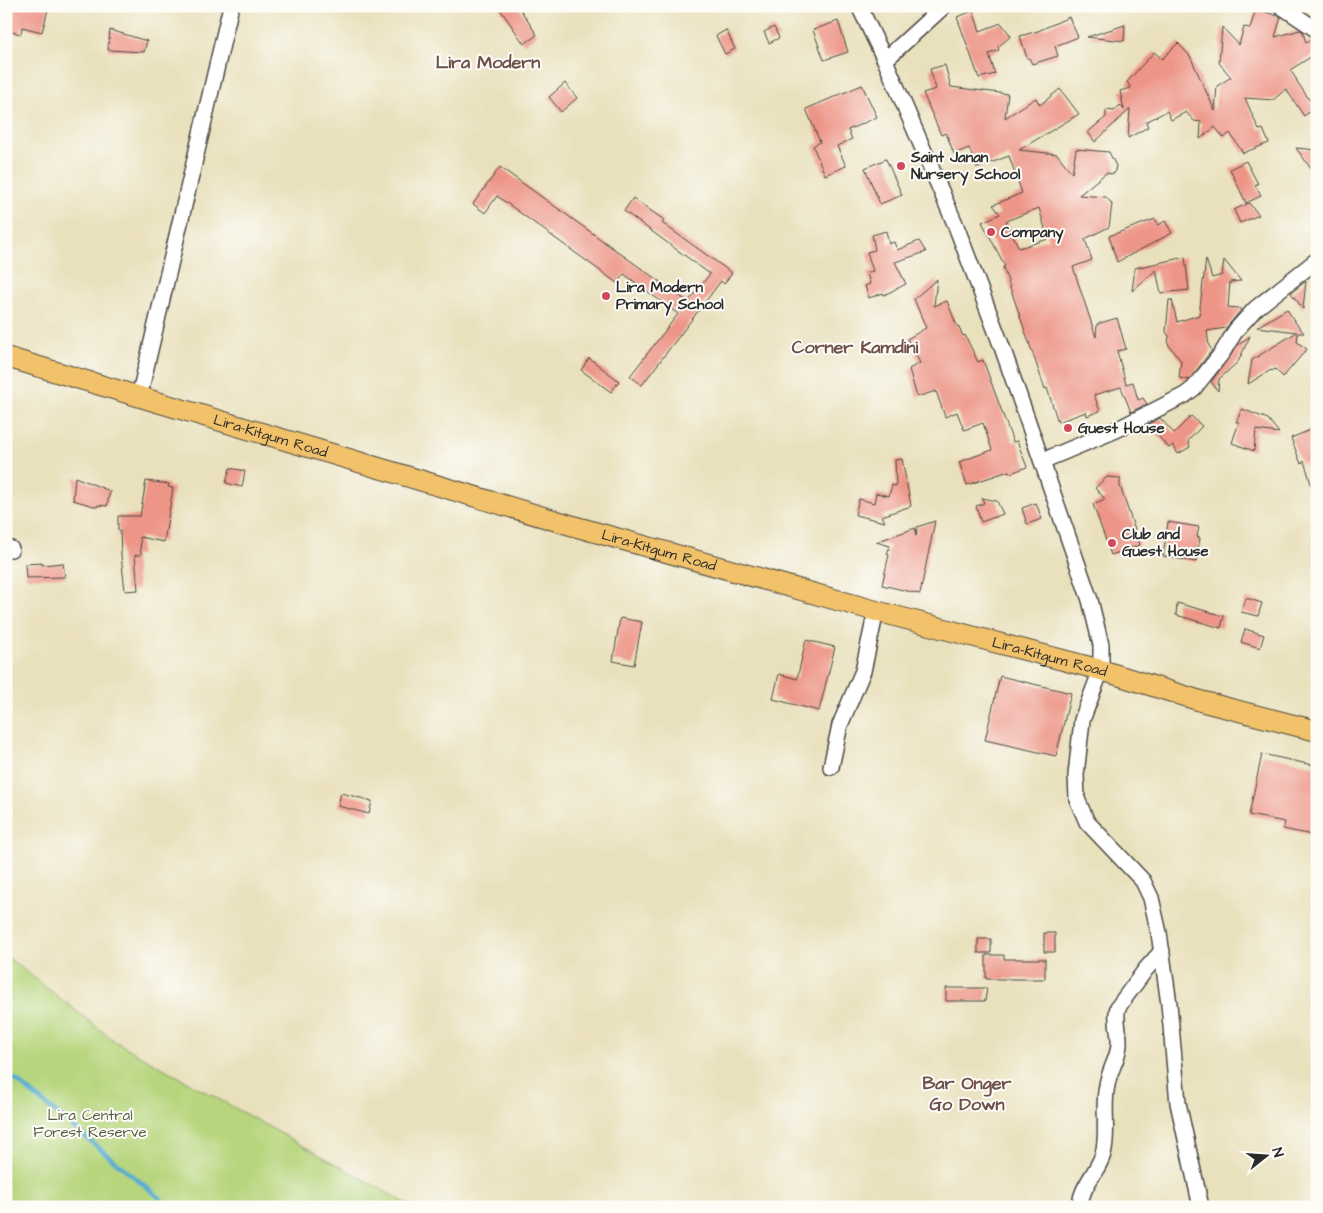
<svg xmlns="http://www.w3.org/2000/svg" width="1323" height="1213" viewBox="0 0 1323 1213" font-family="'Architects Daughter',sans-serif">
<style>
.green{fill:#b6d57b;stroke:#708053}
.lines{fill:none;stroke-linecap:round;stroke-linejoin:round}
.stream{stroke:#54acd1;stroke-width:4.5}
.building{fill:#ed9587;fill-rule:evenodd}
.minor-casing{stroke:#484641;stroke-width:18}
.major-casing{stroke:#484641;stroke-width:22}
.minor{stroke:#fff;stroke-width:15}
.major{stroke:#f2c26a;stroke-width:20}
.poi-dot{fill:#d1495b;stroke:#fdfcf7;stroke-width:2}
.labels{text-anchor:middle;stroke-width:4;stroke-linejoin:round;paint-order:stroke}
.poi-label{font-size:15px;font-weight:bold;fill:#2b2b2b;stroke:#fdfcf7;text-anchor:start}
.street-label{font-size:15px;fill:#2b2b2b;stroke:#fdfcf7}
.park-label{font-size:15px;fill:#555e43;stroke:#fdfcf7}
.quarter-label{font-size:18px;font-weight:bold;fill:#6f504b;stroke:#fdfcf7}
</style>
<rect width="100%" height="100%" fill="#fdfcf7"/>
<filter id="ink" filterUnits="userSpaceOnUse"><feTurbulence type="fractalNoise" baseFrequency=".02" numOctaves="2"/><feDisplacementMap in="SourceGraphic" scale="10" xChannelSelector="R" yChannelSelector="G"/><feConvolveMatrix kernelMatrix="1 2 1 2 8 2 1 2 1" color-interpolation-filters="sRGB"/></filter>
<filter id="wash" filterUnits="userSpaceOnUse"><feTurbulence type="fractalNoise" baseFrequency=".0096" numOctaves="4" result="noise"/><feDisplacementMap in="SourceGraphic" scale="20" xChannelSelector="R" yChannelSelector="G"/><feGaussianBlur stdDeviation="1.12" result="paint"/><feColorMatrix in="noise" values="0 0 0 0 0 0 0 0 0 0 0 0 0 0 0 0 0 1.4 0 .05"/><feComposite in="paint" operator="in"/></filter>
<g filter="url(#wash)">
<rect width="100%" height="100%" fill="#e9e0bc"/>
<!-- green -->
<path class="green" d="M6,956L116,1042L413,1207H6Z"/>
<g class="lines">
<!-- stream -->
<path class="stream" d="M6,1072L160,1198"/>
</g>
<g id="blocks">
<!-- building -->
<path class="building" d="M6,6H49L42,32L22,27L21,34L6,31Z
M498,6H518L537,35L524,44Z
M1256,9L1281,17L1275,37L1300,30L1303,32L1306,43L1313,38L1317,39V53L1290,70L1297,80H1296L1315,108L1304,116L1286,89L1273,100L1245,98L1259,130L1263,129L1269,143L1243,153L1230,133L1224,138L1215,127L1200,139L1201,122L1194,121L1186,112L1171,120L1167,111L1146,122L1148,127L1128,138L1130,109L1095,142L1088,132L1106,117V110L1114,111L1120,105L1124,110L1120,91L1131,88L1127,82L1154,52L1162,59L1178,43L1190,56L1215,111L1217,86L1231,77L1219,63L1222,27L1239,45L1244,27L1250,28Z
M973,11L980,31L1001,23L1011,36L998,47L999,50L989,54L995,74L979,78L957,17Z
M1069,17L1078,37L1055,46L1058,56L1032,64L1029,58H1027L1020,36L1038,31Z
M838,21L848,52L824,60L813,30Z
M1125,25L1124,41L1087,37Z
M774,27L779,38L769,43L764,32Z
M110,30L147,41L144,52L108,50Z
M726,30L735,49L725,54L716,36Z
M945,65L951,87L1008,94L1005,118L1036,98L1040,105L1060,89L1079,114L1019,150L1057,154L1072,173L1076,149L1109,152L1116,166L1114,174L1106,173L1079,195L1106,197L1112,204L1109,227L1085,239L1092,260L1073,267L1096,337L1097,324L1117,318L1126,349L1117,351L1126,384L1133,382L1138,400L1143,398L1147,404L1131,412L1121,387L1094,395L1100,411L1087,416L1086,412L1058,422L1047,388L1045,389L1003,267L1005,266L982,222L1000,214L993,205L1022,193L1009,156L977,168L969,148L954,154L946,133L941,135L923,93L936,89L930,69ZM1039,208L1048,239L1019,248L1006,221Z
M565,83L577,98L561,112L549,97Z
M862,85L877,117L848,130L852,139L837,146L846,166L825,175L813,146L820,142L806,109Z
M1296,148L1317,150V177Z
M886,159L902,195L880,204L865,168Z
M1246,161L1258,184L1255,185L1261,196L1246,203L1230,169Z
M500,167L688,302L710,274L624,211L633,198L664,220L662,223L732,273L724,284L721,281L642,385L630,376L678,314L624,274L617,283L497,196L485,213L473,204Z
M1249,203L1259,215L1240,223L1234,210Z
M1155,219L1159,225L1165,221L1172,233L1117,262L1109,236Z
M886,231L889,244L894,242L897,250L919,241L926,252L895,262L906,284L884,295L883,293L869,298L865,286L870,284L867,273L873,271L867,252L875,250L872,235Z
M1185,257L1189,290L1161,293L1156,270L1132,291L1135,268Z
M1206,259L1212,278L1222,275L1224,260L1241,281L1230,282L1228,307L1239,308L1241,310L1226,328L1207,331L1209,346L1212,350L1189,380L1179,378L1181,361L1168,344L1169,336L1166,332L1169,300H1172L1177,322L1199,315Z
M937,279L934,306L947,301L957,326H958L963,336L965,335L978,362L983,360L1013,442L1017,441L1027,467L1011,473L1009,471L967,485L959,462L992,450L983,423L964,430L957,412L945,417L936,391L917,397L909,369L920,363L907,339L926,328L914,299Z
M1306,281L1303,309L1291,293Z
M1287,309L1295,322L1304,333H1298L1297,342L1307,349L1283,377L1275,369L1272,371L1271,370L1248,384L1252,360L1297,332L1257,327Z
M1250,336L1238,362L1219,379L1218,391L1211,382L1237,346Z
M589,358L619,381L611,392L581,370Z
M1242,409L1268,419L1279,433L1256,430L1254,451L1232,443L1239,422H1236Z
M1191,416L1202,426L1188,441L1190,447L1178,454L1173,445L1169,448L1150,427L1140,433L1138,429L1160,418L1174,433Z
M1317,427V493H1314L1304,461L1301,464L1291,438Z
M902,459L911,506L882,516L885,522L855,515L859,499L874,503L876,493L889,496L892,485L896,486L895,460Z
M230,468L245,471L242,487L226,483Z
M75,477L110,491L107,506L98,505L97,507L73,500Z
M1107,477L1120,478V486L1140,545L1111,555L1093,504L1105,499L1095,488Z
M146,481L169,484L168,487L173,488L164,542L140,537L141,555H135L138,590L125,591L121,555L120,530H118V516H140Z
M982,498L997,501L1003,514L981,522L976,506L984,503Z
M1036,503L1042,519L1027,524L1022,508Z
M935,521L920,594L882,585L889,555L887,554L890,546L876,542L915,528L916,536L917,527Z
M1168,522L1199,527L1197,537L1200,538L1196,562L1163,556Z
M42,563V565L63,563L65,577L26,578L25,564Z
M1246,598L1262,603L1258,616L1241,612Z
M1177,603L1224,616L1221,628L1176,615Z
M620,618L642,622L634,665L613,661Z
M1245,629L1264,635L1260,648L1241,642Z
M806,640L835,647L819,711L773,699L779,674L797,679Z
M1000,676L1071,693L1056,756L985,740Z
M1262,754L1317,766V836L1283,829L1285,822L1249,815Z
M341,793L372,801L369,814L338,806Z
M1044,933H1055V952H1044Z
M978,939H991V953H978Z
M986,955H1004V959H1045V979H986Z
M946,988H987L985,1001H946Z"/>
</g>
</g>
<g filter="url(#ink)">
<use href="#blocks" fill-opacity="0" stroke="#484641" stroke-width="1"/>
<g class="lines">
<defs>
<path id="minor" d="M859,6L885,60L956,226L1002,347L1090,600L1101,645V670L1082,720L1076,775L1077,799L1087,822L1143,881L1151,898L1159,933L1169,1004L1178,1103L1201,1207
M1281,6L1317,30
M885,60L944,6
M139,397L231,6
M1042,461L1116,430L1185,395L1194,388L1222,353L1236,330L1255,309L1317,260
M6,547L11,549
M831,767L840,725L863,671L876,611
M1080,1207C1080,1187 1098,1172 1103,1154C1109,1132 1102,1108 1107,1085C1109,1071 1118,1059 1119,1045C1120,1032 1114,1019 1118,1007L1146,969L1162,951"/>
<g id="major">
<path id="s1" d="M6,357L577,527L876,611L1101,670L1204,702L1317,731"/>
</g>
</defs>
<!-- minor casing -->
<use href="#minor" class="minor-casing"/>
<!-- major casing -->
<use href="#major" class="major-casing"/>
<!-- minor -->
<use href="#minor" class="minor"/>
<!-- major -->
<use href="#major" class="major"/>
</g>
</g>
<!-- markers -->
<g class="poi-dot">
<circle cx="901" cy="166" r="5"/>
<circle cx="991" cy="232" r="5"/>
<circle cx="606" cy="296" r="5"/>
<circle cx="1068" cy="428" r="5"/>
<circle cx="1112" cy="543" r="5"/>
</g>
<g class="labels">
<!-- poi labels -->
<g class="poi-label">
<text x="911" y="162">Saint Janan<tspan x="911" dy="17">Nursery School</tspan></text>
<text x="1001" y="237">Company</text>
<text x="616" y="292">Lira Modern<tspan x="616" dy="17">Primary School</tspan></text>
<text x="1078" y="433">Guest House</text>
<text x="1122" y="539">Club and<tspan x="1122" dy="17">Guest House</tspan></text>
</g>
<!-- street labels -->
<g class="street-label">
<text dy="5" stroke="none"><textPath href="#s1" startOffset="276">Lira-Kitgum Road</textPath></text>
<text dy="5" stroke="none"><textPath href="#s1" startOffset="681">Lira-Kitgum Road</textPath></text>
<text dy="5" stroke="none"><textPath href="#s1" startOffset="1086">Lira-Kitgum Road</textPath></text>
</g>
<!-- park labels -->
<g class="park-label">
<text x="90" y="1120">Lira Central<tspan x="90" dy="17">Forest Reserve</tspan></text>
</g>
<!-- quarter labels -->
<g class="quarter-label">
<text x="488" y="68">Lira Modern</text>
<text x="855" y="353">Corner Kamdini</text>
<text x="967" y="1089">Bar Onger<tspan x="967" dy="21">Go Down</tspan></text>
</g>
</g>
<!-- margin -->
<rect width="1323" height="1213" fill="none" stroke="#fdfcf7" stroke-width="25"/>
<!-- north arrow -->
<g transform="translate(1266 1156) rotate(73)" stroke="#fdfcf7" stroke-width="4" paint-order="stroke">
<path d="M0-4L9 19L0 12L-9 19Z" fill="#2b2b2b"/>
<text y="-8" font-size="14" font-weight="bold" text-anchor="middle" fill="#2b2b2b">N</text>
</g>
</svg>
